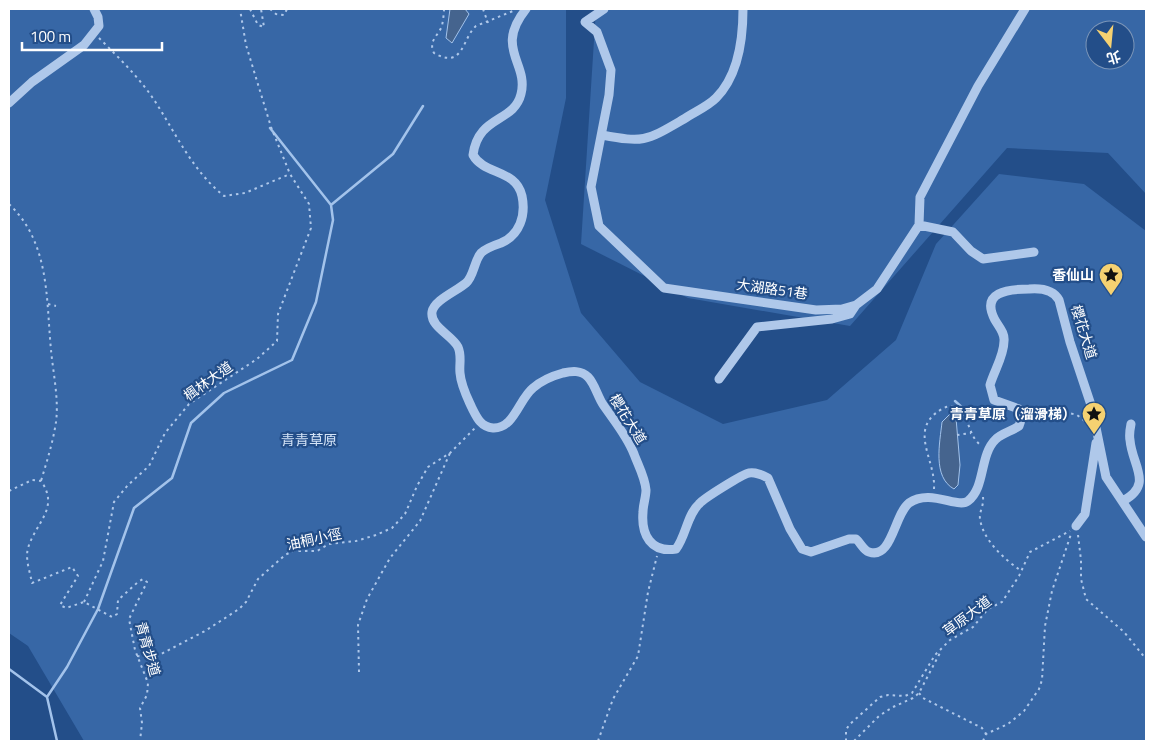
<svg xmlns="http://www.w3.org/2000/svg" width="1155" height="750" viewBox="0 0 1155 750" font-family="'Titillium Web','Noto Sans TC',sans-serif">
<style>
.green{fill:#3767a6;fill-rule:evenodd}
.water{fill:#45648e;stroke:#a3c3eb}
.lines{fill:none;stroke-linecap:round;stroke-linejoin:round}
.stream{stroke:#a3c3eb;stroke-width:2.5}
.path{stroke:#afc8ea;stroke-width:2;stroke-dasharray:2.5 4;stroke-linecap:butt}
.minor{stroke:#afc8ea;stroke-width:9}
.labels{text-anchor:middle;stroke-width:4.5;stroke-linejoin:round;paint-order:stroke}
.poi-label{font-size:14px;font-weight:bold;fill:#fff;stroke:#234e89;text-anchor:end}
.street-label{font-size:14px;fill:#fff;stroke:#234e89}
.park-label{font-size:14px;fill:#d3e3f7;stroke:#234e89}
</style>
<rect width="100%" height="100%" fill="#234e89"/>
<!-- green -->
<path class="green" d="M9,9H566V98L545,200L581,313L640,382L723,424L827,400L896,340L936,244L999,174L1084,184L1146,231V741H84L28,646L9,633Z
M596,9H1146V194L1108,153L1007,148L850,326L688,298L581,244ZM1095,30H1125V60H1095Z"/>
<!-- water -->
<path class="water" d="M450,9H465L469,14L452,43L446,38Z
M951,413L956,418L960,465L958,485L954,489C932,477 940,442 942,422Z"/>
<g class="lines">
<!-- stream -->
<path class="stream" d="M270,128L331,205
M955,401L966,411L956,418
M9,669L47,697L57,741
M47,697L67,667L98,609L134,508L172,478L191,423L224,393L292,360L316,302L333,220L331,205L393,154L423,106"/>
<!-- path -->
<path class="path" d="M250,9L258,25L264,27L261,9
M270,9L276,14L284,15L287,9
M444,9C444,14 443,20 442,26C438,36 428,41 434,53C464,70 462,38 476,26L513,11
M483,9L488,23
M99,38C120,59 142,80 158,106C178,138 194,172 224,196L245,193L290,174
M9,204C50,243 46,298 51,350C53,372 59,399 56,422C53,442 47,461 41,481
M48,304L56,306
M1028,412L1063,418L1069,413L1077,415L1086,422
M957,435L971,433
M934,489C936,459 907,429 942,409C947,406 952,405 957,409C972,421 968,437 982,446
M9,491L32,480L41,481C60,508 36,522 28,548C25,559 30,572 32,583L72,567L78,576L60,605L66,608L84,602L112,617L117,614L118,600L138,582L143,579L147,582L129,619L135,650L148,683L147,695L140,708L142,723L140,741
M983,497C984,506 979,512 980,519C983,540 1004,559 1020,570
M1078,535L1081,560V579L1086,599L1124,632L1146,659
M84,602L103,561L114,502L128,485L149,466L165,433L189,404L257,359L277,341L278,314L311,228L309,204L290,174L271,127L246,45L240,9
M137,656L152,658L161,654L205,631L239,609L246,602L258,579L285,555L293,551H317L329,544L356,541L376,535L392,528L405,514L417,486L428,467L450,453L475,428
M359,672L358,625L367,599L390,558L420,521L450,453
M919,693L923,698L982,728L986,734
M598,741L613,699L638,656L648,592L657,556
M846,741V730L849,725L880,697L888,695L905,696L912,693L935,655L950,640L973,627L988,609L1002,602L1019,576L1030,552L1070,531
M854,741L879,716L893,707L913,698L919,693L941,651
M983,741L986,734L1008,724L1024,711L1039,689L1042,680L1045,626L1052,591L1071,534"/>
<!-- minor -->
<path class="minor" d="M526,9C494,49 529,63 521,94C514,123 478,115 473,155C484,175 516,169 522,196C526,215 520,235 501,243C495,245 486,248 481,253C474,261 474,276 466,283C457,291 434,300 432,312C430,327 452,335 458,347C462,356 459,364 460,373C461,386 467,397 472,408C477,418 481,427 493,428C514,429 519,399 533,388C542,380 552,376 563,373C572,371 581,370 588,377C595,384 598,398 604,406C615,422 627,436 634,454C638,465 645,477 646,490C646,497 643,505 643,512C641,535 651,553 676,549C686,536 687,515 699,504C704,498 743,474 749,473C756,472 762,475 768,478L790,529L802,549L811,552L849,539H856C861,543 863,550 869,552C892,560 894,515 909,503C930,488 958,509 968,501C986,487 979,455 996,439C1002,433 1012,431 1019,426L1022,417L1019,409L994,400L990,385C994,371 1004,356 1004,341C1005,333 999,327 995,320C980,292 1008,289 1029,289C1041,288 1053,289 1059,300L1070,342L1092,408L1106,477L1146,537
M604,9L585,22L597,32L611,70L609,95L591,187L599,226L664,288L816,310L842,309L856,305L877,289L919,225L920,197L978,86L1025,9
M9,103L32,82L84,45L99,26L98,17L94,9
M602,135C645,143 646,141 684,119C694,112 707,107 716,98C738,76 743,39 743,9
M919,225L953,232L971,251L983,259L1034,252
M719,379L757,327L832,319L850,314L856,305
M1123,501C1154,484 1132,466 1130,440C1129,435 1130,429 1131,424
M1076,526L1085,514L1096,443"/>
</g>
<!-- icons -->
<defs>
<symbol id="sight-pin" viewBox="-11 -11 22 30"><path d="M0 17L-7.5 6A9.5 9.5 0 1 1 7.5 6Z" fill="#f5d171" stroke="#234e89"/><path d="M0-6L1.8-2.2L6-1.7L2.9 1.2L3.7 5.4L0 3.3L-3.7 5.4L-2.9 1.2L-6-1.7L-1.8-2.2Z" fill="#111"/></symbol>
</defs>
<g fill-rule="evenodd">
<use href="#sight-pin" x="1097" y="261" width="28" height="38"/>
<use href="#sight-pin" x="1080" y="400" width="28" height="38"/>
</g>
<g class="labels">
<!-- poi labels -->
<g class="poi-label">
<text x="1094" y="280">香仙山</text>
<text x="1076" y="419">青青草原（溜滑梯）</text>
</g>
<!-- street labels -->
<g class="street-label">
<text transform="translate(772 289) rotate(8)" y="5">大湖路51巷</text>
<text transform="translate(1084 332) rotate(73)" y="5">櫻花大道</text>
<text transform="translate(208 381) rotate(-35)" y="5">楓林大道</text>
<text transform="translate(628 419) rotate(58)" y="5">櫻花大道</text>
<text transform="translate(314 539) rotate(-12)" y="5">油桐小徑</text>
<text transform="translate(967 616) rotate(-37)" y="5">草原大道</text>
<text transform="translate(148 649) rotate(74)" y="5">青青步道</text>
</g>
<!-- park labels -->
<g class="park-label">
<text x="309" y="445">青青草原</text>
</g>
</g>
<!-- border -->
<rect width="1155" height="750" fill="none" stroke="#ffffff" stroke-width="20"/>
<!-- north arrow -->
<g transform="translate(1110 45) rotate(164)"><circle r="24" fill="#234e89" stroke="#7b95b8"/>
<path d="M0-4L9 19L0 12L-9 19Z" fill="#f5d171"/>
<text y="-8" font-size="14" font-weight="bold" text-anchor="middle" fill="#ffffff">北</text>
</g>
<!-- scale -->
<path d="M22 42v8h140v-8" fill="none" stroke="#ffffff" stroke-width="2.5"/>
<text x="30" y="42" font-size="15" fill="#ffffff" stroke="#234e89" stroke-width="4" paint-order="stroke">100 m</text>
</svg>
